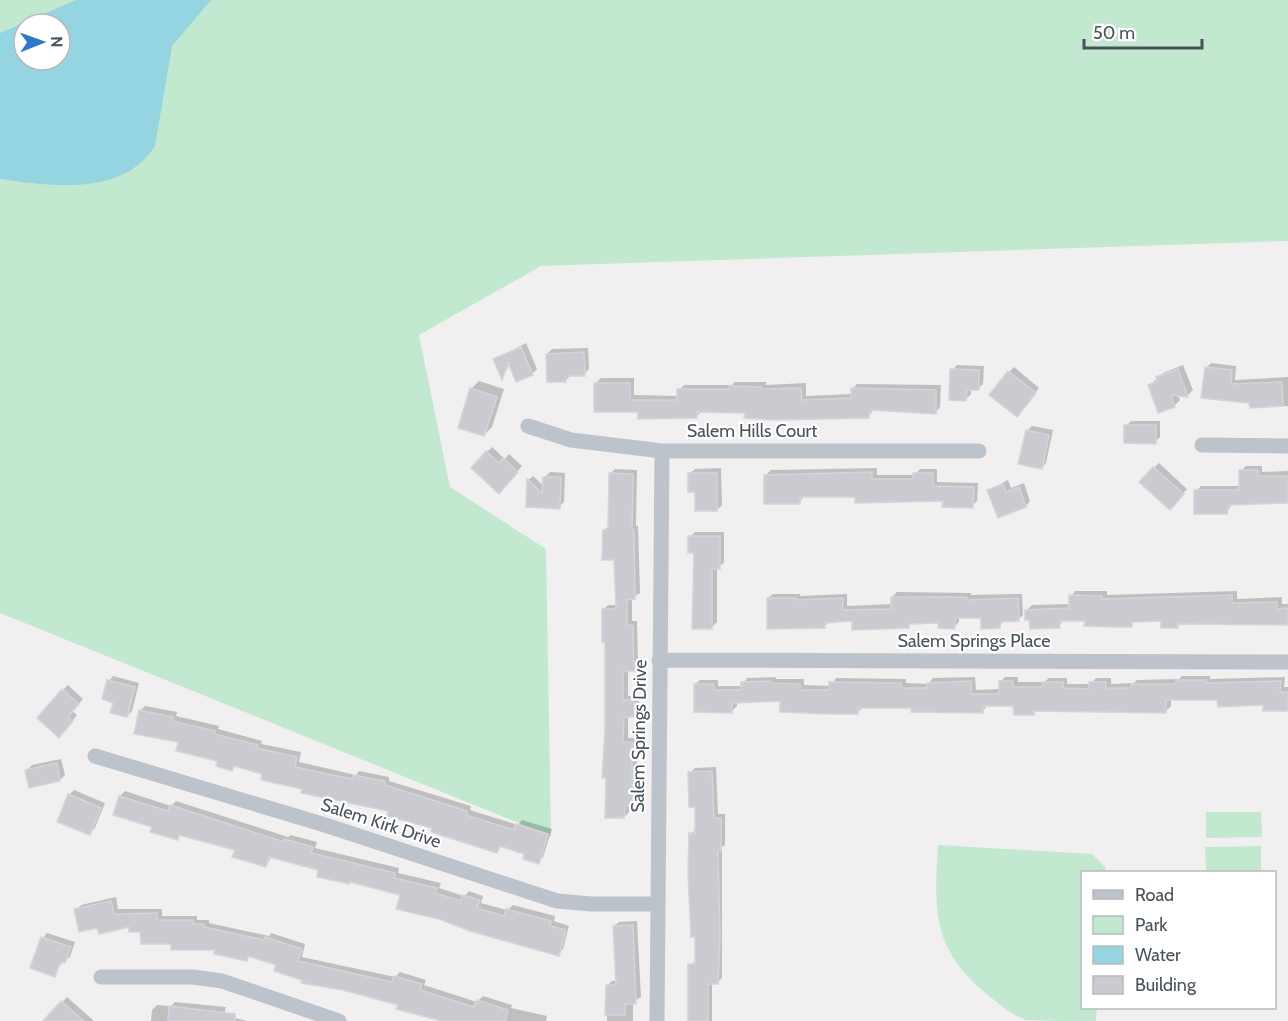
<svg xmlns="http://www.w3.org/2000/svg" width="1288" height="1021" viewBox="0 0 1288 1021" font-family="Cabin,sans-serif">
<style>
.green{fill:#c2e9d0;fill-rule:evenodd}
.water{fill:#95d4e1;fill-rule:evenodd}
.shadow{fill:#0003}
.building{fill:#c9cbd1;stroke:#d3d5d9;stroke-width:1.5}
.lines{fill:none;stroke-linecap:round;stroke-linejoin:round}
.minor{stroke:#bcc3ca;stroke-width:15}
.labels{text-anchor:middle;stroke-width:4.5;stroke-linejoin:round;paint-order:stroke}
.street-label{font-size:18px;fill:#49525a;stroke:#fff}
</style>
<rect width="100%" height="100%" fill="#f1efef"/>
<!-- green -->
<path class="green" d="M0,0H1288V241L541,266L419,335L450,487L546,549L551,836L0,613ZM24,24H60V60H24Z
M1206,812H1261L1262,837L1206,838Z
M938,845L1092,854L1106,868L1105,872H1082V1008H1097L1096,1021C1075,1021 1047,1021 1027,1020C1012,1016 1001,1005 989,996C932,950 934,912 938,845Z
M1261,846V872H1206L1205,847Z"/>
<!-- water -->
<path class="water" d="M76,0H211L172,46L155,146C123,197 51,186 0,179V33ZM24,24H60V60H24Z"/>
<!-- shadow -->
<path class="shadow" d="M526,343L537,369L532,374L510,363L503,377L495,360Z
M588,348L589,369L584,374L571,375L566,380L547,354L552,349Z
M1211,363L1236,366L1235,380L1288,377V406H1251V402L1206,368Z
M957,365L984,366L983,384L978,389H971V394L966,399L952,370Z
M1183,365L1193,390L1188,395L1177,394L1180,400L1175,405L1159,411L1150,385L1163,373Z
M1014,367L1039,388L1022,410L1009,372Z
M601,378H634V395L679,396V390L684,385H732L735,382H766V385L806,383V396L852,394V389L857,384L941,385L940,407L936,412L874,409L869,416L702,411L697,416L639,411L596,383Z
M479,381L504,389L492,427L484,435L471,389Z
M1131,421H1160V437L1155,442L1126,426Z
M1032,426L1053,430L1046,463L1042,468L1027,431Z
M492,447L505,459L509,454L522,466L504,487L487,452Z
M1159,463L1187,489L1170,508L1141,481Z
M1246,466H1262V472L1288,471V502L1232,503L1227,513L1196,491L1201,486H1241V471Z
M721,468L722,505L717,510L696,490L690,473L695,469Z
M877,468V475H915L920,469H937V482L978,483L977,501L972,506L944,500L804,496L799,503L766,475L771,470Z
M615,469L637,470L636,526H638L640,593L632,598V621H637L638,665L633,670H628V696H639V711L634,716H628V738H637V784H640V799L635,804H629V812L624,817L607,730L606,641L603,610L608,605H617L615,559L604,530L610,525V474Z
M550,472L565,473L564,502L559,507L527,506L528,480L533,476L544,486L545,477Z
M1008,480L1011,488L1024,483L1030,501L1026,506L989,490Z
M695,532H724V563L717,568V622L712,627L696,552L690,537Z
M1075,591H1107V595L1237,591V599L1282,597V604H1288V624L1182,622L1177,627L1163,619L1136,620L1131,625L1064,619L1059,626L1027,610L1032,605L1071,604V596Z
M897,592L971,593V595L1022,594L1023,615L1018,620L1004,621L999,626L982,616H959V622L954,627L939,622H913L908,627L853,620L830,621L824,627L768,598L773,594H800V596L847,594V606L893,604L892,597Z
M113,676L139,683L132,711L127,716L115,702L109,681Z
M1182,676H1210V679L1285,677L1284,687H1288V709L1219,699H1171V706L1166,711L1037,710L1034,713L1015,704H988L983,711L913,707L862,708L857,713L782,699L737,701V706L732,711L695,684L700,680H718V686H742L747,678L776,677V679H804V685L831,686L836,678L906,679V683L928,684L933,678L975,677L976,690L1000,689V682L1005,677H1018V682H1044L1049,678H1067V684H1091L1096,678H1111V684L1134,683L1137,680L1179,679Z
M68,685L83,699L72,711L77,715L64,731L63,690Z
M145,706L177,712L176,716L219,726L218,729L262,741L261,744L301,752L299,762L356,775L359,771L389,777V781L471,806L470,810L518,825L522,820L552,829L543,857L538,862L526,853L502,845L497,852L390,810L236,765L232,769L219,760L180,741L140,711Z
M61,759L65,775L60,780L27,770L32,765Z
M716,767L718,814H725V845L722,847V978L717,983L712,982V1021H690V965L697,960L691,834L696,829V805L690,773L695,768Z
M74,790L105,803L95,828L90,833L69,795Z
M125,791L171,806L176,801L288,837L291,835L317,842L315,848L399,868L398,873L441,883L439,888L464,896L469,891L483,896L481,903L507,910L513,905L555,916L554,921L569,926L563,949L558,954L440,918L401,894L320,869L272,856L266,866L237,849L182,834L177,838L154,826L120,796Z
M116,897L118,909H162V916H197V920H209V923L269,936L271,933L305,944L302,957L395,977L400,972L426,980L424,985L477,1002L483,996L512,1005L511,1008L547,1016L546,1021H445L400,1004L303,979L278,964L250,955L246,959L217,949L172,943L130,925L98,926L76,910L81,905Z
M637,921L641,997L633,1002V1021H607V986L612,981H617L614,926L619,922Z
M47,933L75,942L70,957L63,961L54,975L43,938Z
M67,997L94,1021H55L50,1016Z
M175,1002L226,1007L224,1015L247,1021H151L152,1010L157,1005L171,1006Z"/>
<!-- building -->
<path class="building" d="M521,347L533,375L516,382L508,362L502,380L493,359Z
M584,352L585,376H566V382H547L546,354Z
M1205,367L1232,370L1231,384L1282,382L1283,406L1250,408L1249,403L1201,398Z
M950,369L979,370V390H967L966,401L949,400Z
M1178,369L1188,397L1171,395L1175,407L1158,413L1148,385L1158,381L1156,377Z
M1008,371L1036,393L1017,417L989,395Z
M594,383H630V400H677V389H729V386L761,387V389L801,388L802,400L851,398V388L936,390V414L870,410L869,418L774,420L744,418L745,413L697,412V418L638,419V412H594Z
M470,388L497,397L484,436L458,428Z
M1124,425H1156V444L1124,443Z
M1026,430L1049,435L1042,469L1018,464Z
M486,451L499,463L503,458L518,472L499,494L471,468Z
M1153,467L1184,494L1170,510L1139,482Z
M1239,470H1258V476H1288V503L1228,505L1227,514H1194V490H1239Z
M872,472V479H913V473H933V486L974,487L973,508L942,507L943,501L855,503V497H800V504H764V475Z
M609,473L633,474L632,530H634L635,599L627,600V625L633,626L634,671H623V700H634V717H624L623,742H632V788H636V806L625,805L624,818H605L606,778H602L605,730V642H602V609H616L614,560H602L603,530H608Z
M688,473H717V511H695V492H688Z
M543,477H561L560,509L526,507L527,479L542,493Z
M1003,484L1006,492L1019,487L1026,507L998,518L987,490Z
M688,536H720V569H712V629H692L694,553H688Z
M1069,595L1102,596V599L1232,595V603L1277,602V609L1288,608V625L1178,624V628H1161V621L1132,622V627H1112L1084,626L1085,621H1059L1060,628L1030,629L1029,620H1025V610L1069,608Z
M891,597H967V600L1018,598L1019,621L1000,622V628L981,629V618H955V629L938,628V623L909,624V628L852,630V621L824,623L825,628L767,629V598H796V600L843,598V610L891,609Z
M107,680L135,687L127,717L110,713L113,703L102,699Z
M1176,680H1206V683L1281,681L1280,692H1288V711H1263V705L1218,707L1217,700H1166V713L1034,711V715H1014L1013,706H983V713L911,712V708H858V714H829L780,712V701L732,703V713L694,712V684H714V690H741V682L771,681V683L800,684V690H829V682L901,683V688H927V683L971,681V694H999V681H1013V687H1043V682H1063V688L1089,689V682H1106V688H1131V684H1176Z
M62,689L79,704L68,717L73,721L59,738L37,718Z
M139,710L173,717L172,721L215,731L214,734L258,745L257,748L297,757L295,767L352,779L353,775L385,781V785L467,811L466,815L514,830L516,824L548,834L539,864L523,859L524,854L500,846L497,853L431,832L432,828L387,816L388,811L301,793L302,789L261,780L262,774L234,766L232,771L216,766L217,761L176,751L178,742L134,734Z
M57,763L60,781L29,788L25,770Z
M712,771L714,818H721V851H718L720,936L718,984H708V1021H688V964H695V937H691L688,873L689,833L695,834V807H689L688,772Z
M68,794L101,808L90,835L57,822Z
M119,796L168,811L170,805L284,842V839L313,847L311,853L395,873L394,878L437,888L435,893L461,901L462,895L480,900L477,908L504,916L506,909L551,921L550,926L566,930L559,956L470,931L439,919L396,909L400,895L350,882L349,884L317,877L318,870L269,857L266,867L232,857L235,850L179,835L178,840L150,832L152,827L113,815Z
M111,901L114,914L157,913V920H193V924H204V927L264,940L265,937L302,949L298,961L392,982L394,976L422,984L420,990L474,1007L477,1000L508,1010L505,1021H442L396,1009L398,1005L343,990L301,983L302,980L274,971L276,965L248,956L247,961L214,954L215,950H171V944H141L140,932H129V927L99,934L97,928L79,932L74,909Z
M633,925L636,1004H625V1015H605L606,985H616L613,926Z
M41,937L71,947L65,963L60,962L55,977L30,968Z
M61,1001L84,1021H43Z
M169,1006L235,1014V1021H168Z"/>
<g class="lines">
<!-- minor -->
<path class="minor" d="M528,426L571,440L662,451H979
M1202,445L1288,446
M659,660L1288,662
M95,756L322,824L557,901L592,904H657
M101,977H193L222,981L339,1021
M657,1021L662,451"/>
</g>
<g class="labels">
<!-- street labels -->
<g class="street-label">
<text x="752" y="437">Salem Hills Court</text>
<text x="974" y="647">Salem Springs Place</text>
<text transform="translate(639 736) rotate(-89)" y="6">Salem Springs Drive</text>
<text transform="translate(381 823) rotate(18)" y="6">Salem Kirk Drive</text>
</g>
</g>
<!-- legend -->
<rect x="1081" y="871" width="195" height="138" fill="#ffffff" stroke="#b6babd" stroke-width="1.5"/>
<rect x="1093" y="890" width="30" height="9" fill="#bcc3ca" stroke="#b6babd" stroke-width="1.5"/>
<text x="1135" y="901" font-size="18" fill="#49525a">Road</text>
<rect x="1093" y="916" width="30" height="18" fill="#c2e9d0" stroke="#b6babd" stroke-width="1.5"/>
<text x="1135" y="931" font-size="18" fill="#49525a">Park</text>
<rect x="1093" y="946" width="30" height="18" fill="#95d4e1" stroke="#b6babd" stroke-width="1.5"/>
<text x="1135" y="961" font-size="18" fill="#49525a">Water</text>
<rect x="1093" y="976" width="30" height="18" fill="#c9cbd1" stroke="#b6babd" stroke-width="1.5"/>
<text x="1135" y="991" font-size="18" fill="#49525a">Building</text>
<!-- north arrow -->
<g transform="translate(42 42) rotate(89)"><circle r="28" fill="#ffffff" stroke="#b6babd" stroke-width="1.5"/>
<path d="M0-4.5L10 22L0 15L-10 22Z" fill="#2f79cb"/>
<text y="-9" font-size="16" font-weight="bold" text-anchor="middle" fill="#49525a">N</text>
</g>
<!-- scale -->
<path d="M1084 39v9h118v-9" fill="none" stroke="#49525a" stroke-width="3"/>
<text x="1093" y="39" font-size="18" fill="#49525a" stroke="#ffffff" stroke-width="4.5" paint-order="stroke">50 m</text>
</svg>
